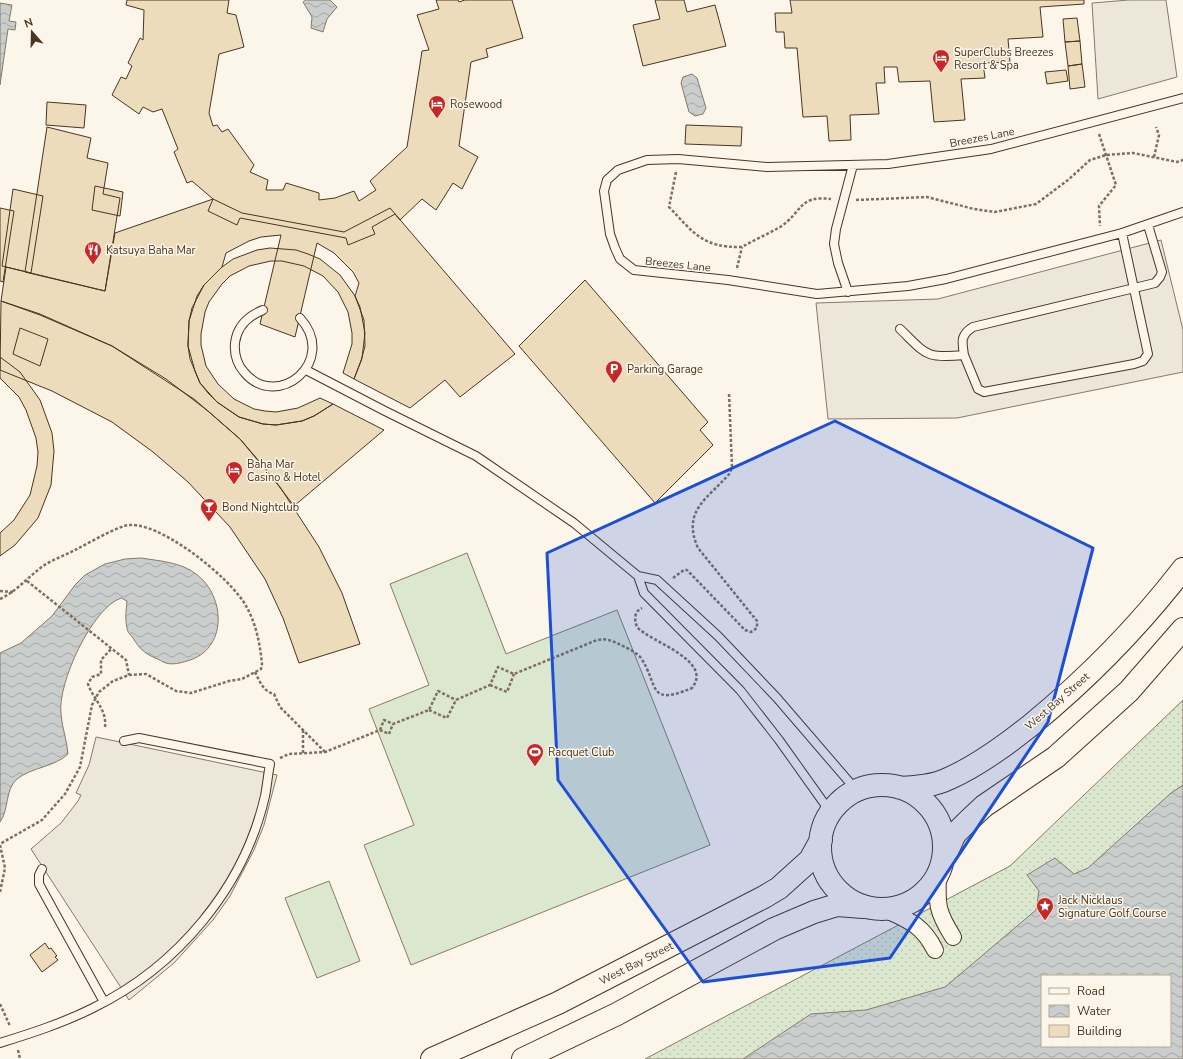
<svg xmlns="http://www.w3.org/2000/svg" width="1183" height="1059" viewBox="0 0 1183 1059" font-family="'Nunito Sans',sans-serif">
<style>
.grass{fill:url(#grass-dots);stroke:#887966;fill-rule:evenodd}
.pitch{fill:#dce7d0;stroke:#887966}
.parking{fill:#ede7d9;stroke:#887966}
.water{fill:url(#water-waves);stroke:#887966;fill-rule:evenodd}
.building{fill:#ecdcbc;stroke:#4a3520}
.lines{fill:none;stroke-linecap:round;stroke-linejoin:round}
.service-casing{stroke:#4a3520;stroke-width:10}
.minor-casing{stroke:#4a3520;stroke-width:18}
.primary-casing{stroke:#4a3520;stroke-width:24}
.path{stroke:#7f6f5c;stroke-width:2.5;stroke-dasharray:3 2;stroke-linecap:butt}
.service{stroke:#fbf6e9;stroke-width:8}
.minor{stroke:#fbf6e9;stroke-width:16}
.primary{stroke:#fbf6e9;stroke-width:22}
.marked{fill:#1d4ed8;fill-opacity:0.2;stroke:#1d4ed8;stroke-width:3;stroke-linejoin:round}
.labels{text-anchor:middle;stroke-width:3;stroke-linejoin:round;paint-order:stroke}
.poi-label{font-size:11px;fill:#4a3520;stroke:#fbf6e9;text-anchor:start}
.street-label{font-size:11px;fill:#4a3520;stroke:#fbf6e9}
</style>
<defs>
<pattern id="grass-dots" width="8" height="8" patternUnits="userSpaceOnUse"><rect width="8" height="8" fill="#dce7d0"/><path d="M2 2h.1M6 6h.1" fill="none" stroke="#bec7b2" stroke-width="1.8" stroke-linecap="round"/></pattern>
<pattern id="water-waves" width="16" height="10" patternUnits="userSpaceOnUse"><rect width="16" height="10" fill="#c9cecd"/><path d="M0 5q4-4 8 0t8 0" fill="none" stroke="#a5a8a6"/></pattern>
</defs>
<rect width="100%" height="100%" fill="#fbf6e9"/>
<!-- grass -->
<path class="grass" d="M1183,700V1059H645L1010,866ZM1042,976H1170V1046H1042Z"/>
<!-- pitch -->
<path class="pitch" d="M467,553L506,654L617,610L710,845L411,965L364,845L414,825L369,709L429,685L390,584Z
M329,881L360,961L317,978L285,898Z"/>
<!-- parking -->
<path class="parking" d="M1129,0H1166L1177,77L1098,99L1092,3Z
M1161,240L1183,330V372L957,418L828,419L816,303L938,299Z
M96,737L277,775L264,825L254,850L230,896L213,920L174,963L129,1000L31,849L61,823L78,801L81,795L76,793L89,765Z"/>
<!-- water -->
<path class="water" d="M306,0H330L337,7L327,19L323,32L311,28L312,17L303,2Z
M0,3L12,5L9,21L16,22L15,30L8,29L0,85Z
M692,74L697,78L706,108L703,114L695,116L689,112L681,83L683,77Z
M141,558C159,561 181,562 196,574C226,596 228,650 187,661C180,663 173,665 166,663C162,662 159,659 155,658C144,653 139,648 133,638C131,635 127,632 127,628C125,620 126,610 127,601L121,598C92,608 57,684 61,714C62,728 67,740 68,754C55,767 32,767 17,779C5,789 9,810 0,822V653L21,643L52,616L75,585L85,575L105,564L125,559Z
M1183,785V1059H743L811,1014L866,1010L945,987L1036,910L1039,891L1027,875L1055,858L1074,874L1088,868L1171,793ZM1042,976H1170V1046H1042Z"/>
<!-- building -->
<path class="building" d="M127,0H229L227,13L236,15L244,47L219,54L209,113L213,126L217,125L222,132L228,129L254,165L250,172L268,180L266,190H283L286,183L319,193V200L335,198L354,191L359,201L376,190L370,181L407,147L422,51L429,50L417,15L439,9L436,0H458L459,2L465,0H512L523,38L486,49L488,57L471,62L459,146L478,157L462,189L453,183L436,210L422,199L400,220L395,214L372,227L375,234L348,245L346,238L240,218L237,225L208,211L213,199L192,181L187,183L174,152L178,149L162,109L153,112L143,107L139,114L112,95L121,77L126,79L132,66L128,63L140,38L143,40L144,10L126,5Z
M655,0H684L687,12L715,5L726,46L643,66L633,25L660,19Z
M790,0H1084V4L1040,7L1043,37L1008,39L1010,62L983,63L985,78L961,79L965,120L934,122L930,81L899,82L897,67H884L885,83H876L879,114L850,115L851,140L829,141L827,116L803,117L797,48H785L784,32H776L775,13H792Z
M1077,18L1080,41L1065,42L1063,19Z
M1080,41L1082,64L1068,66L1065,42Z
M1082,64L1085,87L1070,89L1068,66Z
M1066,70L1068,81L1047,84L1045,72Z
M47,102L86,105L84,128L46,125Z
M686,125L742,127L741,146L685,144Z
M47,127L91,138L87,158L108,163L103,194L120,198L105,291L25,272Z
M95,186L123,192L120,216L92,210Z
M13,189L43,196L31,273L2,266Z
M213,199L242,213L344,232L390,208L515,354L460,397L445,380L410,408L354,379L361,361L365,346L364,320L355,296L359,283L353,272L334,253L317,243L295,337L260,324L281,235L261,237L249,241L226,253L222,267L204,285L197,296L189,321L188,346L190,359L200,383L208,393L217,402L239,417L263,424L276,425L302,421L314,416L333,404L384,430L294,506L265,468L240,439L208,411L166,379L112,346L40,314L1,301L6,267L105,291L115,233Z
M0,208L14,211L3,282L0,281Z
M270,248L296,250L308,254L320,259L340,275L355,296L360,307L365,333L362,358L354,379L343,373L352,344V333L348,312L338,292L323,276L304,266L282,261H271L249,266L230,276L222,284L209,302L205,312L201,334V345L206,366L218,384L234,399L254,409L265,411L276,412L298,408L320,398L333,404L314,416L302,421L276,425L263,424L239,417L217,402L200,383L195,371L188,346L189,321L192,308L204,285L222,267L233,259L257,250Z
M585,280L708,422L700,430L713,445L655,503L519,346Z
M1,301L40,315L112,346L194,399L240,439L280,487L319,547L342,593L360,644L299,663L283,618L265,579L230,527L188,482L153,452L112,422L52,391L0,370Z
M20,328L48,339L40,366L13,354Z
M0,357L20,372L40,400L52,433L54,451L51,485L38,518L15,545L0,556V533L14,520L30,495L37,466L38,452L36,438L26,410L19,397L0,378Z
M45,943L49,949L51,948L57,956L55,957L58,960L42,972L30,955Z"/>
<g class="lines">
<defs>
<path id="service" d="M1183,98L991,149L888,164L767,167L678,159L647,160L618,170L607,180L604,191L610,234L615,248L620,259L634,270L728,280L817,294L908,286L946,279L1122,233L1183,212
M848,292L838,263L834,244L836,229L853,165
M263,310C248,316 237,327 235,343C234,354 237,364 244,372C277,412 339,361 300,318
M900,329C926,354 925,359 964,355C962,342 960,335 973,327L1155,283L1160,277L1162,272L1148,225
M964,355L978,389L984,392L1134,364L1143,361L1148,354L1122,233
M306,370L385,411L476,456L574,523L621,562L638,576L644,593L740,690L779,740L831,813
M638,576L657,580L718,636L777,698L857,791
M42,869L39,875V884L104,1002
M0,1043C32,1033 63,1023 93,1008C177,967 244,888 265,796C267,786 268,774 270,764L139,738L124,741"/>
<path id="minor" d="M938,873C937,904 936,910 953,937
M882,908C908,920 922,924 935,950"/>
<path id="primary" d="M820 847a62 62 0 1 1 124 0a62 62 0 1 1-124 0Z
M900,788C917,787 934,786 950,778C979,765 1006,745 1031,725C1087,679 1139,626 1183,569
M944,858L955,834L968,821L984,806L1056,757L1129,691L1183,629
M432,1059L558,1003L764,897L779,888L810,860L821,840
M523,1059L617,1014L774,929L814,912L837,905L863,907"/>
</defs>
<!-- service casing -->
<use href="#service" class="service-casing"/>
<!-- minor casing -->
<use href="#minor" class="minor-casing"/>
<!-- primary casing -->
<use href="#primary" class="primary-casing"/>
<!-- path -->
<path class="path" d="M1099,134L1116,185L1099,206L1100,226
M1154,157L1159,135L1156,127
M676,172L669,207C693,232 702,248 742,247C754,240 768,234 780,227C803,212 798,195 831,199
M856,200L927,197L974,209L995,212L1036,204L1068,180L1090,160L1106,155L1133,153L1177,162L1183,160
M737,268L742,247
M673,578L684,570H687L745,630L751,632L757,628V621L698,548C681,510 709,498 730,473L732,467L729,393
M27,581L126,660L129,675
M0,591L13,592
M0,599C17,591 28,577 43,566C52,560 63,556 73,551C89,543 107,532 124,526C155,516 232,579 246,606C256,623 260,644 262,664L261,669L242,679L229,681L191,693L176,691L146,674L129,675L113,681L99,692L92,705L80,767L65,794L42,820L0,844
M255,672C260,682 263,691 274,694L280,707L325,752
M490,685L507,692L514,674
M429,710L447,718L456,700L490,685L498,667L514,674L597,640C607,638 613,641 623,646C629,649 636,652 641,658C659,685 647,707 692,688C714,660 650,642 637,627C634,619 634,612 642,608
M105,727C107,709 93,699 88,684L92,677L101,674V660L111,649
M380,730L384,720L393,724L429,710L438,691L456,700
M303,753V730
M280,758L289,754L325,752L380,730L389,734L393,724
M0,845L5,868L0,892
M0,1004L10,1026
M18,1050L20,1059"/>
<!-- service -->
<use href="#service" class="service"/>
<!-- minor -->
<use href="#minor" class="minor"/>
<!-- primary -->
<use href="#primary" class="primary"/>
</g>
<!-- marked area -->
<path class="marked" d="M835,421L1093,548L1048,722L890,958L703,982L558,780L547,553Z"/>
<!-- icons -->
<defs>
<symbol id="hotel-pin" viewBox="-11 -11 22 30"><path d="M0 17L-7.5 6A9.5 9.5 0 1 1 7.5 6Z" fill="#c62828" stroke="#fbf6e9"/><path d="M-6-4.5h1.5V1H6V5H4.5V3h-9V5H-6ZM-4 0a1.8 1.8 0 1 1 3.6 0ZM.5 0V-2.5h3Q6-2.5 6 0Z" fill="#fff"/></symbol>
<symbol id="restaurant-pin" viewBox="-11 -11 22 30"><path d="M0 17L-7.5 6A9.5 9.5 0 1 1 7.5 6Z" fill="#c62828" stroke="#fbf6e9"/><path d="M-5-6h1v4h1v-4h1v4h1v-4h1v5L-1.5 .5V6h-2V.5L-5-1ZM5-6V6H3V1.5H1.5Q1.5-4 5-6Z" fill="#fff"/></symbol>
<symbol id="parking-pin" viewBox="-11 -11 22 30"><path d="M0 17L-7.5 6A9.5 9.5 0 1 1 7.5 6Z" fill="#c62828" stroke="#fbf6e9"/><path d="M-3.5-5.5H1a3.5 3.5 0 0 1 0 7H-1V5.5H-3.5ZM-1-3.4V-.6H.8a1.4 1.4 0 0 0 0-2.8Z" fill="#fff"/></symbol>
<symbol id="bar-pin" viewBox="-11 -11 22 30"><path d="M0 17L-7.5 6A9.5 9.5 0 1 1 7.5 6Z" fill="#c62828" stroke="#fbf6e9"/><path d="M-6-5H6L.8 .8V4.5H3.5V6h-7V4.5H-.8V.8Z" fill="#fff"/></symbol>
<symbol id="stadium-pin" viewBox="-11 -11 22 30"><path d="M0 17L-7.5 6A9.5 9.5 0 1 1 7.5 6Z" fill="#c62828" stroke="#fbf6e9"/><path d="M0-5a6.5 5 0 1 0 0 10a6.5 5 0 1 0 0-10ZM-3.5-1.8h7v3.6h-7Z" fill="#fff"/></symbol>
<symbol id="sight-pin" viewBox="-11 -11 22 30"><path d="M0 17L-7.5 6A9.5 9.5 0 1 1 7.5 6Z" fill="#c62828" stroke="#fbf6e9"/><path d="M0-6L1.8-2.2L6-1.7L2.9 1.2L3.7 5.4L0 3.3L-3.7 5.4L-2.9 1.2L-6-1.7L-1.8-2.2Z" fill="#fff"/></symbol>
</defs>
<g fill-rule="evenodd">
<use href="#hotel-pin" x="931" y="48" width="20" height="27"/>
<use href="#hotel-pin" x="427" y="94" width="20" height="27"/>
<use href="#restaurant-pin" x="83" y="240" width="20" height="27"/>
<use href="#parking-pin" x="604" y="359" width="20" height="27"/>
<use href="#hotel-pin" x="224" y="460" width="20" height="27"/>
<use href="#bar-pin" x="199" y="497" width="20" height="27"/>
<use href="#stadium-pin" x="525" y="742" width="20" height="27"/>
<use href="#sight-pin" x="1035" y="896" width="20" height="27"/>
</g>
<g class="labels">
<!-- poi labels -->
<g class="poi-label">
<text x="954" y="56">SuperClubs Breezes<tspan x="954" dy="13">Resort &amp; Spa</tspan></text>
<text x="450" y="108">Rosewood</text>
<text x="106" y="254">Katsuya Baha Mar</text>
<text x="627" y="373">Parking Garage</text>
<text x="247" y="468">Baha Mar<tspan x="247" dy="13">Casino &amp; Hotel</tspan></text>
<text x="222" y="511">Bond Nightclub</text>
<text x="548" y="756">Racquet Club</text>
<text x="1058" y="904">Jack Nicklaus<tspan x="1058" dy="13">Signature Golf Course</tspan></text>
</g>
<!-- street labels -->
<g class="street-label">
<text transform="translate(982 137) rotate(-11)" y="4">Breezes Lane</text>
<text transform="translate(678 264) rotate(6)" y="4">Breezes Lane</text>
<text transform="translate(1057 701) rotate(-41)" y="4">West Bay Street</text>
<text transform="translate(636 963) rotate(-27)" y="4">West Bay Street</text>
</g>
</g>
<!-- legend -->
<rect x="1041" y="975" width="130" height="72" fill="#fbf6e9" stroke="#b4a999"/>
<rect x="1049" y="988" width="20" height="6" fill="#fbf6e9" stroke="#b4a999"/>
<text x="1077" y="995" font-size="12" fill="#4a3520">Road</text>
<rect x="1049" y="1005" width="20" height="12" fill="url(#water-waves)" stroke="#b4a999"/>
<text x="1077" y="1015" font-size="12" fill="#4a3520">Water</text>
<rect x="1049" y="1025" width="20" height="12" fill="#ecdcbc" stroke="#b4a999"/>
<text x="1077" y="1035" font-size="12" fill="#4a3520">Building</text>
<!-- north arrow -->
<g transform="translate(32 32) rotate(340)" stroke="#fbf6e9" stroke-width="3" paint-order="stroke">
<path d="M0-3L7 15L0 10L-7 15Z" fill="#4a3520"/>
<text y="-6" font-size="11" font-weight="bold" text-anchor="middle" fill="#4a3520">N</text>
</g>
</svg>
